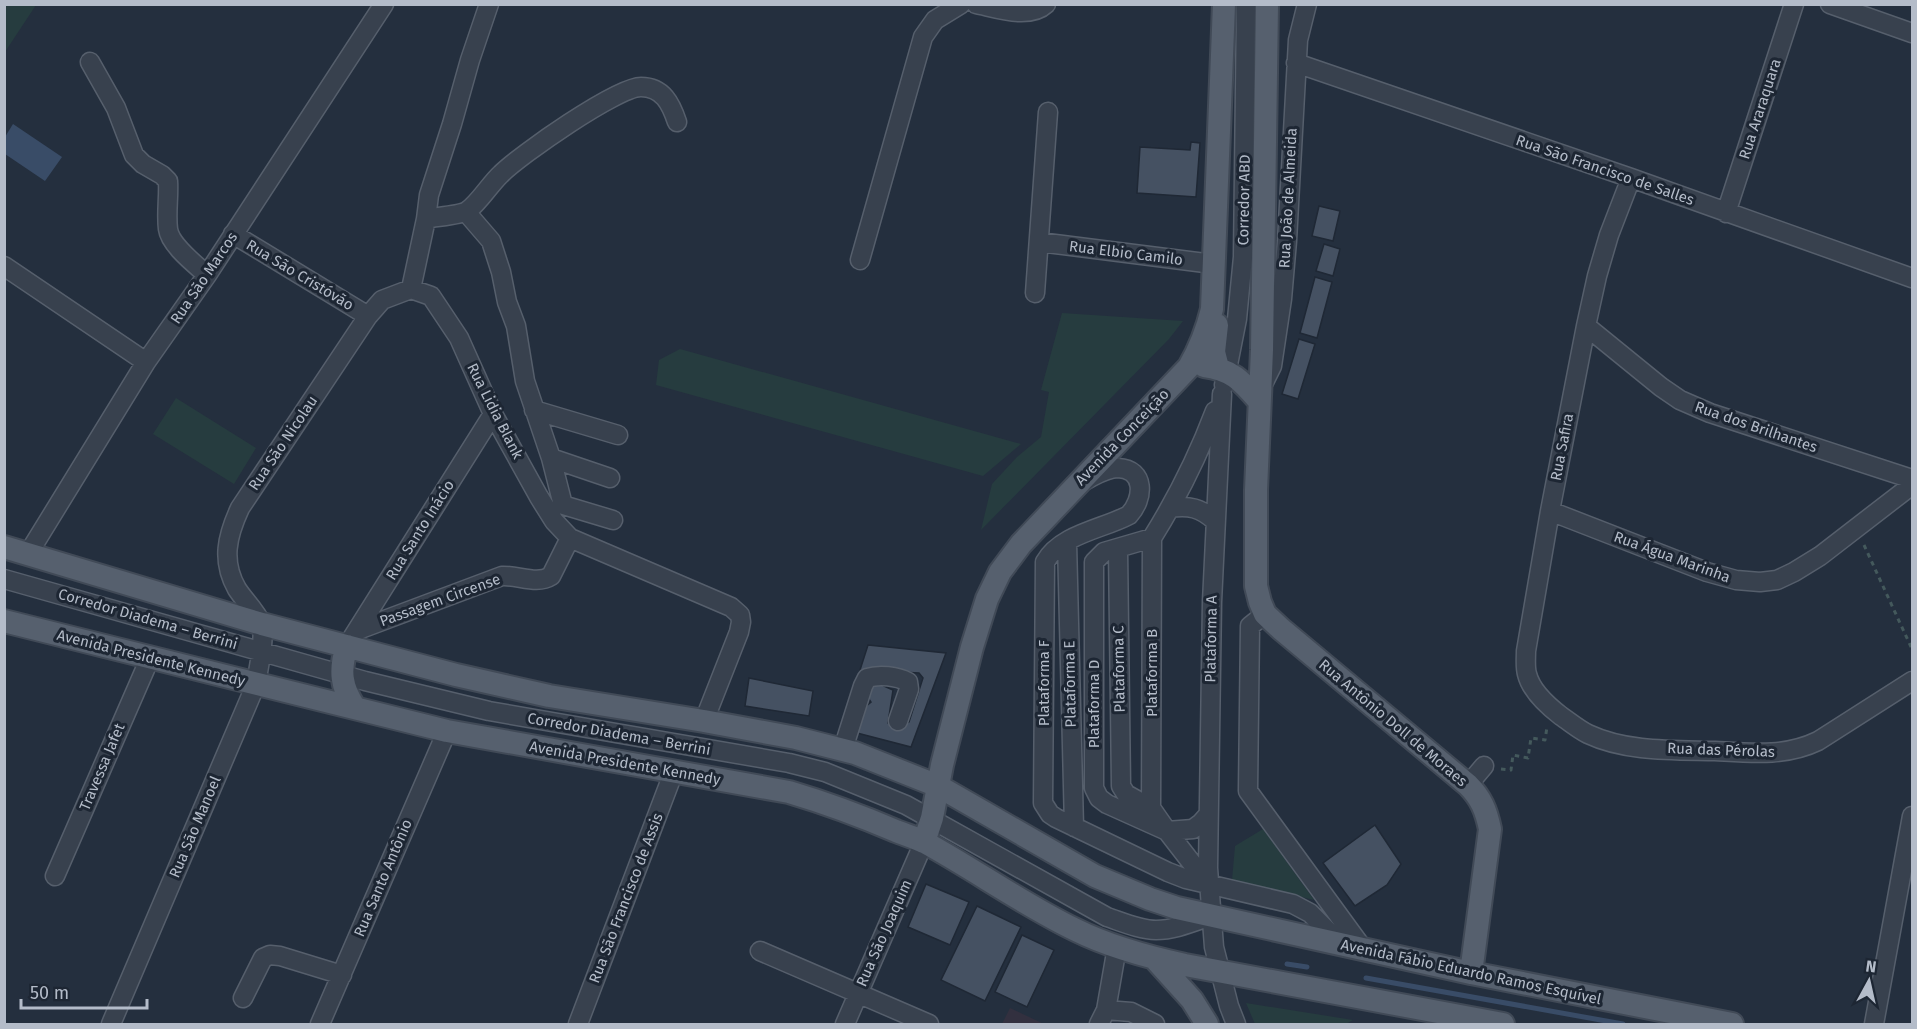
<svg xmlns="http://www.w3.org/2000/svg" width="1917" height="1029" viewBox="0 0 1917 1029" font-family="'Fira Sans',sans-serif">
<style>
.medical{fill:#32303f}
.green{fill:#263c3f}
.water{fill:#394c67}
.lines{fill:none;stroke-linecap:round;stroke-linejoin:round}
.stream{stroke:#394c67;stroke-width:5}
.building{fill:#455162;stroke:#1f2835;stroke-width:1.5}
.minor-casing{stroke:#565f6c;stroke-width:21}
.major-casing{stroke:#414a57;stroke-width:26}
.path{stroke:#44595c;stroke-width:3;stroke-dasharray:4.5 4.5;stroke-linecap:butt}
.minor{stroke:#38414e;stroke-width:18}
.major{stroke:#56606e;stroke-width:22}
.labels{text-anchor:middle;stroke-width:6;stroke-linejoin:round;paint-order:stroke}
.street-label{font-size:15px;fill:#b4bcc9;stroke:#1d2633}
</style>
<rect width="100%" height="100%" fill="#242f3e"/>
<!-- medical -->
<path class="medical" d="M1010,1008L1044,1024H1002Z"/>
<!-- green -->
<path class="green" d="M5,4L36,5L5,52L4,5Z
M1062,313L1183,321L1169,339L981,530L992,484L1017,457L1041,437L1049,392L1041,390Z
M680,349L1021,444L983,476L656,385L659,360Z
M176,398L256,448L234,484L153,434Z
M1263,829L1314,900L1232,880L1235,846Z
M1246,1003L1353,1020L1346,1024H1255Z"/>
<!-- water -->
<path class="water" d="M13,124L62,157L45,181L5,154V137Z"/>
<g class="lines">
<!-- stream -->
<path class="stream" d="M1287,964L1307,967
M1366,978L1623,1024"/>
</g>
<!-- building -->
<path class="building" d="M1191,142L1200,143L1196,197L1137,193L1140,147L1190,150Z
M1319,206L1340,211L1333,241L1312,236Z
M1324,244L1340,249L1333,276L1316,271Z
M1315,277L1332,282L1317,338L1300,333Z
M1299,339L1315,344L1298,399L1282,394Z
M868,645L946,653L911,747L857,733L864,708L871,702L865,693L874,679L884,686L893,690L888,723L901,726L909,722L923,678L919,673L860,670Z
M749,678L813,691L809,716L745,706Z
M1375,825L1401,864L1387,885L1355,906L1323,863Z
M926,884L969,902L950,945L908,927Z
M977,906L1021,927L985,1001L941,980Z
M1022,935L1054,950L1027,1007L995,992Z"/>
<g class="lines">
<defs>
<path id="minor" d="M976,4C996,8 1029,20 1046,4
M1830,4L1912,33
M90,62L116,108L134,155L143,164L162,175L168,181C169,197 166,213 168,229C170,245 195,264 207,275
M1296,63L1631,178L1912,278
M1631,178L1609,235L1597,276L1586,326L1550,511L1526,651C1526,659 1525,667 1527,674C1531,691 1548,706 1561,716C1570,722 1578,729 1588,734C1626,752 1673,750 1715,751C1750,753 1785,757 1818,741L1912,681
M466,212L491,241L501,272L507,302L516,326L525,381L551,458L563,505L613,520
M1726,213L1794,4
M426,219C435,217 461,215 467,211C478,204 490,184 501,174C520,155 617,87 641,87C663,87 671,104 677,122
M233,234L368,316
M1039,242L1213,264
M860,260L923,37L935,20L961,4
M4,266L146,362
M411,289L431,296L459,338L493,414L539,497L554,521L570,538L731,607L740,615L741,622L739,632L704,721
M411,289L426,219L429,195L452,124L470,60L489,4
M1035,293L1048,112
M1586,326L1661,387L1680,400L1710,413L1912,479
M1264,382L1272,366L1282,299L1287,241L1298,40L1307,4
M1224,385L1237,319L1243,257L1246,4
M1222,394L1212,602L1208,868L1214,947L1229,1006L1236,1024
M534,410L618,435
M551,458L610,478
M1086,480C1096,475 1106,468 1118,468C1146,469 1144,499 1129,515C1103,529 1061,534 1045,562L1043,803L1050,814L1056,818L1168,872L1186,879L1293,904L1310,913L1342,945
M1170,508C1189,505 1201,508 1215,521
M1550,511L1707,572L1736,580L1760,582L1777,580L1794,572L1820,556L1912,485
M1152,538C1177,498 1198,456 1215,411
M1152,538L1104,552L1094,562V788L1099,798L1107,804L1167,831L1193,829L1201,823L1208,815
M1067,542L1074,827
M1118,549L1121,786L1126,794L1151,808L1167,831L1208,884
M28,554L146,362L207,275L384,4
M4,579L365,681L489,711L789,763L825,772L906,805L1107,917C1122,922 1140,930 1156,930C1175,930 1193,922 1211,916
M1265,614L1250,626L1248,791L1364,950
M358,630L502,576C518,575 537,585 551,576L570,538
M347,646L493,414
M843,749L863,686L867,678C879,674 897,676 908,682L909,689L898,721
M1468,785L1484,766
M1151,808L1152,538
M55,876L150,658
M760,951L929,1024
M243,998L263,958L270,955L280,956L342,975
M1106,1010L1131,1012L1155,1024
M111,1024L256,684C258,670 266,636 261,623C256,611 244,600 237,589C221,561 227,536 240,508L368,316L382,300L411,289
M320,1024L447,731
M578,1024L674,771
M845,1024L924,842
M1099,1024L1106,1010L1117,947
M1874,1024L1912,816"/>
<path id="major" d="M1267,4L1262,350L1256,490V586L1260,602L1265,614L1281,629L1468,785C1481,798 1486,810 1490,829L1471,973
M1217,325L1214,352L1218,368
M1204,366C1231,369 1242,381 1259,401
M4,547L262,624L456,675L549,696L704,721L796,738L855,753L938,786L1095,876L1150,899L1177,908L1471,973L1732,1024
M4,621L447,731L789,792C826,803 861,816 896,831C906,835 917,838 926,843C977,871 1024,905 1076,930C1110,947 1148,957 1185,965L1503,1024
M347,646C339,670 341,687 355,708
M924,842L932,818L942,765L972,647L987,599L1000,572L1021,544L1189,367C1200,348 1207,330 1212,309L1224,4
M1155,959L1192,1000L1207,1024"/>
</defs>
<!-- minor casing -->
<use href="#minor" class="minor-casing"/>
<!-- major casing -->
<use href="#major" class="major-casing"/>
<!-- path -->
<path class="path" d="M1864,545L1912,649
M1501,769L1511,770L1513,755L1528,758L1531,738L1545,740L1547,727"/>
<!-- minor -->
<use href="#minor" class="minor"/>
<!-- major -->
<use href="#major" class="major"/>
</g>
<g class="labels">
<!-- street labels -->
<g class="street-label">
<text transform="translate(1760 109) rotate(-72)" y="5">Rua Araraquara</text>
<text transform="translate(1605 170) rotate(19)" y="5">Rua São Francisco de Salles</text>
<text transform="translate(1288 198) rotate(-87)" y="5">Rua João de Almeida</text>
<text transform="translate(1244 200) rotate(-89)" y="5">Corredor ABD</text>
<text transform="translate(1126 253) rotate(7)" y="5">Rua Elbio Camilo</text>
<text transform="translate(300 275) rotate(31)" y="5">Rua São Cristóvão</text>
<text transform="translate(204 278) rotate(-56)" y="5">Rua São Marcos</text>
<text transform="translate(495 411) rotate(63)" y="5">Rua Lidia Blank</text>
<text transform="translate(1756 427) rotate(19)" y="5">Rua dos Brilhantes</text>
<text transform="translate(1122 437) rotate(-46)" y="5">Avenida Conceição</text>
<text transform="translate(283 443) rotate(-56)" y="5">Rua São Nicolau</text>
<text transform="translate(1562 447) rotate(-79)" y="5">Rua Safira</text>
<text transform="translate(420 530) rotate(-58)" y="5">Rua Santo Inácio</text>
<text transform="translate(1672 557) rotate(20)" y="5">Rua Água Marinha</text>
<text transform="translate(440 600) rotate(-20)" y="5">Passagem Circense</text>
<text transform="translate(148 619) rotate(16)" y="5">Corredor Diadema – Berrini</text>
<text transform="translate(1211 639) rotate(-89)" y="5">Plataforma A</text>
<text transform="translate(151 658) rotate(14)" y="5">Avenida Presidente Kennedy</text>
<text transform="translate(1119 669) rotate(-91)" y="5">Plataforma C</text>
<text transform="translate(1152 673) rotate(-90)" y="5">Plataforma B</text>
<text transform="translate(1044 683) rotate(-90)" y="5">Plataforma F</text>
<text transform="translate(1070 684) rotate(-91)" y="5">Plataforma E</text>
<text transform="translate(1094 704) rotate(-90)" y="5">Plataforma D</text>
<text transform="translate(1393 723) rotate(40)" y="5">Rua Antônio Doll de Moraes</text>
<text transform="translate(619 734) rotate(10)" y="5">Corredor Diadema – Berrini</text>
<text transform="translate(1721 750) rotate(2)" y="5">Rua das Pérolas</text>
<text transform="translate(625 763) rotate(10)" y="5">Avenida Presidente Kennedy</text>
<text transform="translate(102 767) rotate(-67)" y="5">Travessa Jafet</text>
<text transform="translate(195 827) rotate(-67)" y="5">Rua São Manoel</text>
<text transform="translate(383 878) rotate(-67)" y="5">Rua Santo Antônio</text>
<text transform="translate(626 898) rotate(-69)" y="5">Rua São Francisco de Assis</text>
<text transform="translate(884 933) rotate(-66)" y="5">Rua São Joaquim</text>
<text transform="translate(1471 972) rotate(12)" y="5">Avenida Fábio Eduardo Ramos Esquível</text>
</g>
</g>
<!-- border -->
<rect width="1917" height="1029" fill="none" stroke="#b4bcc9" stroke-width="12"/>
<!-- north arrow -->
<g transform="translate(1869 981) rotate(8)" stroke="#1d2633" stroke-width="4.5" paint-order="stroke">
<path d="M0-4.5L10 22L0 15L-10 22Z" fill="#b4bcc9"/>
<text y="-9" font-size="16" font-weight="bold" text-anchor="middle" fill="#b4bcc9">N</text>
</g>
<!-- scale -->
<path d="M21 999v9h126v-9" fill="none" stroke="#b4bcc9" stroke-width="3"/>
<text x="30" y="999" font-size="18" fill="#b4bcc9" stroke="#1d2633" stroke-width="4.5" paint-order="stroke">50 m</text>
</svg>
